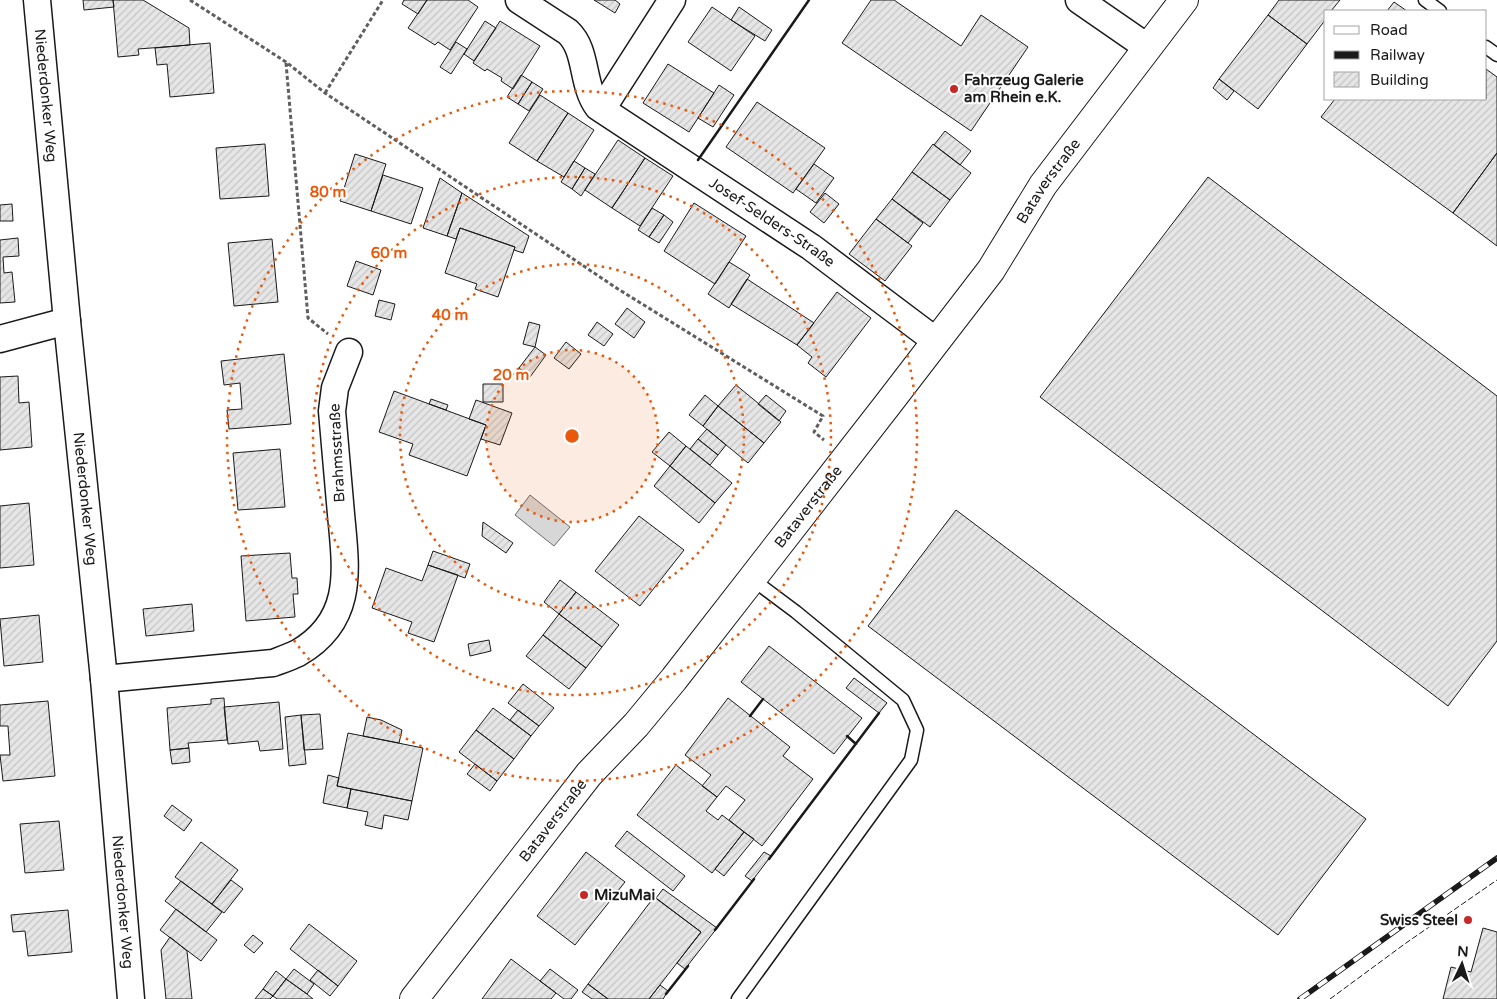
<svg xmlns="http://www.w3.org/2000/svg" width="1497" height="999" viewBox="0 0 1497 999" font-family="'Varela Round',sans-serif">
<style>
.water{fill:#d7d7d7;stroke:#6a6a6a}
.building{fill:url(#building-hatch);stroke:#1a1a1a}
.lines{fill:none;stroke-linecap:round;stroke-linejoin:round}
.service-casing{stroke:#1a1a1a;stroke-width:15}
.minor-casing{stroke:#1a1a1a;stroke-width:29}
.tertiary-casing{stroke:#1a1a1a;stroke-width:30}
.path{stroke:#5f5f5f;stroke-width:3;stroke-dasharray:4 2.5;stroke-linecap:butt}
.service{stroke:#fff;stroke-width:12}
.minor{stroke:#fff;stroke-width:26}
.tertiary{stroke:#fff;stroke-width:28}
.rail-casing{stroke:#1a1a1a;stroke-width:5.5}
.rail{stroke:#fff;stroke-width:4;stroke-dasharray:11;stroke-linecap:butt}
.fence{stroke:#1a1a1a;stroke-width:1;stroke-dasharray:6 2.5;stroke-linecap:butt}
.wall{stroke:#1a1a1a;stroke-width:2.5}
.ring{fill:none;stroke:#e8590c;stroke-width:2.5;stroke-dasharray:2.5 5}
.poi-dot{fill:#c62828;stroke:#fff;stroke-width:2}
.labels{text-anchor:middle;stroke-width:4;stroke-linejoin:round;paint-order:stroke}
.poi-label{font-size:15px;font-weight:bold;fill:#1a1a1a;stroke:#fff;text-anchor:start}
.street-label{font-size:15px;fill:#1a1a1a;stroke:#fff}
.centre{fill:#e8590c;stroke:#fff;stroke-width:2.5}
.ring-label{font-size:15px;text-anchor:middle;font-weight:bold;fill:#e8590c;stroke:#fff;stroke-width:4;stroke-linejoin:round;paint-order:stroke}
</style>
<defs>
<pattern id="building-hatch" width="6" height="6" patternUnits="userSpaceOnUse" patternTransform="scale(1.25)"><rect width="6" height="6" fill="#e6e6e6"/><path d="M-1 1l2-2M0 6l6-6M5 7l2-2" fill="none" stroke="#c5c5c5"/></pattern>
</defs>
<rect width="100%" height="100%" fill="#fff"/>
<!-- water -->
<path class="water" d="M530,495L570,527L554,546L515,515Z"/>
<!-- building -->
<path class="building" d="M83,0H113L114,7L84,10Z
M113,0H143L189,28L190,45L138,49L139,55L118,57Z
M404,0H427L418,14L402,4Z
M427,0H468L478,7L450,50L438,42L435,45L408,28Z
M594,0H615L620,4L615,13Z
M871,0H894L961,46L981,15L1028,47L971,131L842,43Z
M1279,0H1340L1331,11H1326V19L1307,44L1268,15Z
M1394,2L1407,11H1387Z
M712,7L755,36L731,71L688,42Z
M739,7L772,30L765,41L731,20Z
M1268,15L1307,44L1258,109L1219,79Z
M485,21L496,28L474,61L464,54Z
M500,21L540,46L513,89L501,81L502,78L487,69L485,71L473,63Z
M456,42L467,49L451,74L440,67Z
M210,43L214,93L170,97L167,64L157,65L155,48Z
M668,64L714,93L689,132L643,103Z
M1486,69L1497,77V153L1453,213L1321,117L1335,99H1486Z
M521,75L532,82L518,104L507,97Z
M1219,79L1234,91L1227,100L1213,88Z
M532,82L543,89L529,111L518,104Z
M719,85L734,95L713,127L698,118Z
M540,95L568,113L537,161L509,143Z
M757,102L825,148L793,193L726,147Z
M568,113L594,130L564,177L537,161Z
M945,131L971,151L960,165L934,145Z
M618,140L645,158L612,208L585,190Z
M265,144L269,196L220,199L216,148Z
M933,144L971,173L950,200L912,172Z
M1497,153V246L1453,213Z
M355,154L386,164L371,211L340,201Z
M645,158L673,176L640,226L612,208Z
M574,161L585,168L572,189L561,182Z
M814,164L834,178L816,203L796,189Z
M585,168L595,174L581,196L572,189Z
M912,172L950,200L930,227L892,199Z
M383,175L423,188L411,224L371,211Z
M1208,177L1497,396V641L1448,706L1040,397Z
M440,178L462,193L447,236L423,228Z
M462,193L529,236L523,253L514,250L515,247L460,228L456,239L447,236Z
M825,193L839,204L824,223L810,212Z
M892,199L923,223L908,243L876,219Z
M694,203L746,236L715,284L664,251Z
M12,204L13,221H0V205Z
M652,208L664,215L649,237L638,230Z
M664,215L673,222L659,243L649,237Z
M876,219L912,246L885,281L849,254Z
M460,228L515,247L498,297L475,289L477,284L445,273Z
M18,238L19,256L3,257L4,273L12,272L15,302L0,303V240Z
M272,239L278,302L234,306L228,243Z
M356,261L381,270L373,295L347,286Z
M729,262L750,275L729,308L708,294Z
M747,279L814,323L797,345L731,304Z
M837,292L871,318L826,377L808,363L812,357L797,345Z
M379,300L395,304L391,320L375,316Z
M627,308L645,322L634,338L615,324Z
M529,322L540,325L535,347L523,344Z
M597,322L613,334L604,346L588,335Z
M566,342L581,354L569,369L554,358Z
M535,347L546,355L530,377L519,368Z
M284,354L291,424L229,429L227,410L242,409L240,383L224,385L221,361Z
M18,376L19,403L29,402L32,447L0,450V377Z
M483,384H503V402H483Z
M736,385L781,422L764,443L718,406Z
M394,391L486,425L467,476L409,455L413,444L379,432Z
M705,395L718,406L703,426L689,415Z
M766,395L786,411L779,421L758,404Z
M431,399L448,405L446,410L429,404Z
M476,400L512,413L500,445L481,439L486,425L469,419Z
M718,406L764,443L748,463L703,426Z
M707,429L726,445L718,455L698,439Z
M669,432L686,446L670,466L652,452Z
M698,439L718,455L710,465L690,449Z
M686,446L732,483L715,503L670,466Z
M280,449L285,507L238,510L233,453Z
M670,466L715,503L699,523L654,486Z
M29,503L34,565L0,568V506Z
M956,510L1366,819L1278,935L868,626Z
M639,516L684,550L640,606L595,571Z
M483,522L513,543L506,553L482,536Z
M433,551L470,564L465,578L428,565Z
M290,553L292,578H297L298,594H293L295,617L246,621L241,556Z
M428,565L458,575L434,642L408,633L412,622L372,608L386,568L422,581Z
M560,580L576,592L559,614L544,602Z
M576,592L619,625L602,647L559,614Z
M192,604L194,631L146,636L143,609Z
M559,614L602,647L586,668L543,635Z
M39,615L43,662L4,666L0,619Z
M543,635L586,668L569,689L526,656Z
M489,640L491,651L470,656L468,644Z
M769,646L862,718L834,754L741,682Z
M854,678L887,703L879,713L846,688Z
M523,684L554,708L539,726L508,703Z
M224,698L227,740L188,743L189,748L170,750L167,708L211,704V699Z
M728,698L790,747L783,756L813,779L762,846L729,820L745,800L726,786L717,797L702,786L711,775L685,755Z
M48,701L55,776L3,781L0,755H10L8,726H0V705Z
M279,702L283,749L260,751L258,741L228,744L224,707Z
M493,708L531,736L514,759L476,730Z
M518,710L539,726L531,736L510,720Z
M320,714L323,749L304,750L301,715Z
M301,715L306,764L289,766L285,717Z
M367,717L381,720L402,730L399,743L363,736Z
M476,730L514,759L497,781L459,752Z
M348,733L423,748L412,801L337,786Z
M189,748L190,762L172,764L170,750Z
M475,764L497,781L490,791L467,774Z
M676,765L717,797L706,811L718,820L722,815L744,832L712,873L637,815Z
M328,775L339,778L337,786L351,789L347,808L323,803Z
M351,789L412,801L408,820L384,815L382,829L365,825L368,812L347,808Z
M172,805L192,820L184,831L164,816Z
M59,821L64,870L25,873L20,824Z
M627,831L685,876L673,891L615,846Z
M744,832L754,839L724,876L715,869Z
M201,842L238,870L212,904L175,877Z
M586,852L625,882L575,945L537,916Z
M764,852L771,856L752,881L745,876Z
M231,880L243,889L224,913L212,904Z
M181,881L222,912L206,932L165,901Z
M663,889L717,928L685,969L677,963L701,932L656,898Z
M654,897L701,932L649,999H608L588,984Z
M176,909L217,940L201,961L160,930Z
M68,910L72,952L28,956L25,931L13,932L11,915Z
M309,924L357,961L338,986L290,949Z
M1483,928L1497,932V999H1443L1451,967L1471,972Z
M253,935L263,943L254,953L244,945Z
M170,937L187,951L192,999H166L161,950Z
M511,959L556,993L551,999H482Z
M294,969L314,984L307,994L286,979Z
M550,969L578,990L571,999H564L540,981Z
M318,970L338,986L330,996L310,980Z
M276,971L286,979L273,996L263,989Z
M286,979L307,994L313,999H277L273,996Z
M588,984L608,999H592L582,992Z
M660,985L668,991L663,999H649Z
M263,989L273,996L270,999H255Z"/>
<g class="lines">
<defs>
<path id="service" d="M1425,0L1440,11
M1486,47L1497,55
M738,999L911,760L917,730L903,700L796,612L752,579"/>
<g id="minor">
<path id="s1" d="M37,0L67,321L104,679L131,999"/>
<path id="s2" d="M519,0L568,32C588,51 581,84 598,107L811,247L936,341"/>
<path d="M1079,0L1147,47"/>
<path d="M602,109L672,0"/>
<path d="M0,339L67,321"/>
<path d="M104,679L273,663C281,660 290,657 298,653C355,620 346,569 341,514C338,480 335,445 332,411L335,388L349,352"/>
</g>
<g id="tertiary">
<path id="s3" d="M414,999L589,774L636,725L674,679L888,404L991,270L1043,185L1184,0"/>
</g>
</defs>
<!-- service casing -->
<use href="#service" class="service-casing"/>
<!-- minor casing -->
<use href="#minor" class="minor-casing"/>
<!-- tertiary casing -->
<use href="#tertiary" class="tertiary-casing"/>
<!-- path -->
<path class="path" d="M190,0L286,62L325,93L618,289L823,416L814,432L824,440
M286,63L308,318L328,334
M325,93L383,0"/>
<!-- service -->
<use href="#service" class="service"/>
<!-- minor -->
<use href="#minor" class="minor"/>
<!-- tertiary -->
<use href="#tertiary" class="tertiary"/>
<defs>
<path id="rail" d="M1300,999L1497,858"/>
</defs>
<!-- rail casing -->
<use href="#rail" class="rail-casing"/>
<!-- rail -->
<use href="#rail" class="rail"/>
<!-- fence -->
<path class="fence" d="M1330,999L1406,943L1497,880"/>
<!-- wall -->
<path class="wall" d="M698,160L809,0
M750,716L763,699
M847,736L856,744
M769,859L879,713
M715,930L754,879
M666,994L688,966"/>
</g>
<!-- distance rings -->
<circle cx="572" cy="436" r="86" fill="#e8590c" fill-opacity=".12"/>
<g class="ring">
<circle cx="572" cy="436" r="86"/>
<circle cx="572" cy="436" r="172"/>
<circle cx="572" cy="436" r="259"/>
<circle cx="572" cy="436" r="345"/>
</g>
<!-- markers -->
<g class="poi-dot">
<circle cx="954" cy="89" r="5"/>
<circle cx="584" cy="895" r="5"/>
<circle cx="1468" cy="920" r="5"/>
</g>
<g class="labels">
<!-- poi labels -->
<g class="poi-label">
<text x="964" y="85">Fahrzeug Galerie<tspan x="964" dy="17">am Rhein e.K.</tspan></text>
<text x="594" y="900">MizuMai</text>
<text x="1458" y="925" text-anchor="end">Swiss Steel</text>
</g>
<!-- street labels -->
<g class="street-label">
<text dy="5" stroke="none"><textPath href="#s1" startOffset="96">Niederdonker Weg</textPath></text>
<text dy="5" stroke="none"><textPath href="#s3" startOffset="1036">Bataverstraße</textPath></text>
<text dy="5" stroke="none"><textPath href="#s2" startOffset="349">Josef-Selders-Straße</textPath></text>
<text transform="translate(337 453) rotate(-93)" y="5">Brahmsstraße</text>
<text dy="5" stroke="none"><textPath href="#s1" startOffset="501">Niederdonker Weg</textPath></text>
<text dy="5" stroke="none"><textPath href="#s3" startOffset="631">Bataverstraße</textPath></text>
<text dy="5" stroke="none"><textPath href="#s3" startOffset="226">Bataverstraße</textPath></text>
<text dy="5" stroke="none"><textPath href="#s1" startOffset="906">Niederdonker Weg</textPath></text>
</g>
</g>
<circle cx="572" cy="436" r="8" class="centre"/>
<g class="ring-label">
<text x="328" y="197">80 m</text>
<text x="389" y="258">60 m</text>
<text x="450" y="320">40 m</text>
<text x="511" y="380">20 m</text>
</g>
<!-- legend -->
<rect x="1324" y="10" width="162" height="90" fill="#ffffff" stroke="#a3a3a3"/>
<rect x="1334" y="26" width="25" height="8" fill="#ffffff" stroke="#a3a3a3"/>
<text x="1370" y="35" font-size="15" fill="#1a1a1a">Road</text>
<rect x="1334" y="51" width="25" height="8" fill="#1a1a1a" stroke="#a3a3a3"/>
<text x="1370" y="60" font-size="15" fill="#1a1a1a">Railway</text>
<rect x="1334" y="72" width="25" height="15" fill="url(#building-hatch)" stroke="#a3a3a3"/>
<text x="1370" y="85" font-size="15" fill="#1a1a1a">Building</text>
<!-- north arrow -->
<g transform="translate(1462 964) rotate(4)" stroke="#ffffff" stroke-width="4" paint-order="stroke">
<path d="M0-4L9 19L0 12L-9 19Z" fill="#1a1a1a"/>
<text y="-8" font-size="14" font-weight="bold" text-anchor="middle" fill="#1a1a1a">N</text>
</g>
</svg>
